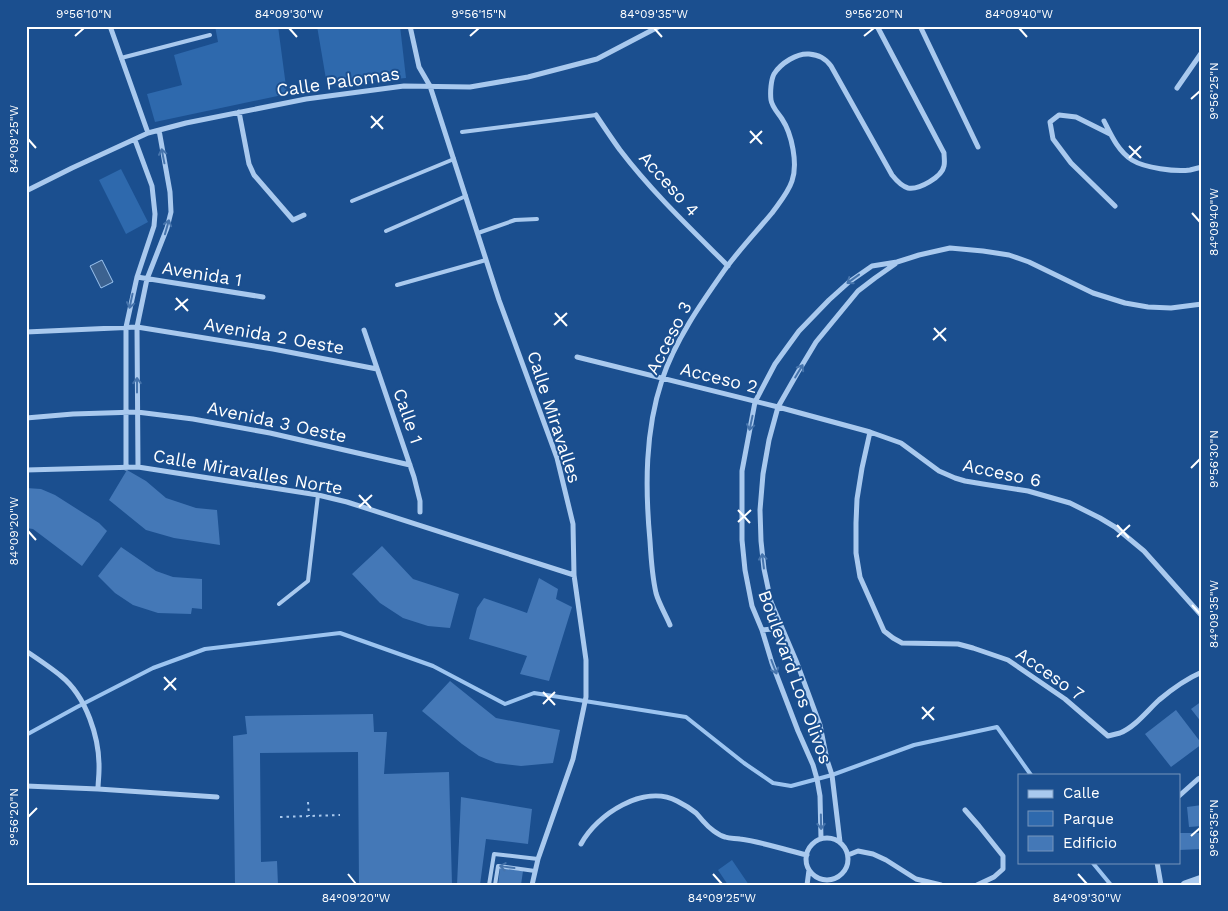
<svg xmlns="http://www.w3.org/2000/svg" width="1228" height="911" viewBox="0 0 1228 911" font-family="'Work Sans',sans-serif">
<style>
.green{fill:#2e69ad}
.water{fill:#3c6290;stroke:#9cc4f0}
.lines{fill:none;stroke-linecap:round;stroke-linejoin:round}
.stream{stroke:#9cc4f0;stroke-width:4}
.building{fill:#4478b7}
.path{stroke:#a9c9ee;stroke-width:2;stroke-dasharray:2.5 4;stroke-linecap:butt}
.service{stroke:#a9c9ee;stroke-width:4}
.minor{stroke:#a9c9ee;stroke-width:5}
.tertiary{stroke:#a9c9ee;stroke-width:9}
.oneway{stroke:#4674ac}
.ticks{fill:none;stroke:#fff;stroke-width:2}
.labels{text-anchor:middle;stroke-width:4;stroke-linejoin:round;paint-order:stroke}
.street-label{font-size:18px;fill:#fff;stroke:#1b4f8f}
.neatline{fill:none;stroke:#fff;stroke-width:2}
.ticks-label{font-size:12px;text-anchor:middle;fill:#fff}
</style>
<rect width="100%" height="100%" fill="#1b4f8f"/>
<!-- green -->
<path class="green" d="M215,26H278L287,94L155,122L147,94L182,85L174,55L218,42Z
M317,26H400L406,78L327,85Z
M121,169L148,222L126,234L99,180Z
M732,860L749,885H728L718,870Z"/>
<!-- water -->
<path class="water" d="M102,260L113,282L101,288L90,266Z"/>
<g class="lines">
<!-- stream -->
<path class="stream" d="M26,735L77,707L153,668L205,649L340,633L433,666L505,704L534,693L686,717L744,763L773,783L791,786L832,775L914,745L997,727L1031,775
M1092,862L1111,885"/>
</g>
<!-- building -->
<path class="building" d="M127,470L146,481L166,498L196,508L217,510L220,545L174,538L146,530L109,500Z
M26,488L41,489L55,495L99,523L107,531L82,566L33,529L26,528Z
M382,546L413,579L459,594L450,628L428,626L403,618L380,603L352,574Z
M121,547L156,571L173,577L202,579V609L192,608L191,614L158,613L133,605L115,593L98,576Z
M539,578L558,589L556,599L572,607L549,681L520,674L527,656L469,639L477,608L484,598L527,613Z
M450,681L496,718L560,730L553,763L521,766L496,763L479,756L462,744L422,711Z
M1202,701V723L1191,709Z
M1176,710L1202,744L1171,767L1145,734Z
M373,714L374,732H387L384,774L449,772L452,885H359L358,752L260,753L261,862L277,861L278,885H235L233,736L247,734L245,716Z
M461,797L532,809L528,844L486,839L480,885H457Z
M1202,805V826L1189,827L1187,807Z
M1179,833H1202V849L1179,850Z
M500,868L523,871L521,885H498Z"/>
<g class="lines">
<!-- path -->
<path class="path" d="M308,802L309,816
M280,817L340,815"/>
<!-- service -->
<path class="service" d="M121,58L210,35
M462,132L596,115
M352,201L454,159
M386,231L466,196
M478,233L515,220L537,219
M397,285L486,260
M279,604L308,581L318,495
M489,885L494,854L538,859
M495,885L498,866L535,871"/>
<!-- minor -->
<path class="minor" d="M110,26L148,133
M410,26L419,67L430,86L499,300L557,458L573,524L574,575L586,660V697L573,759L538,859L532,885
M920,26L978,147
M1177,88L1202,52
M239,112L249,164L254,175L293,220L304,215
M596,115C604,127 612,139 620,150C652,192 691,229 728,266
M1104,121C1111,135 1118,151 1132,160C1145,168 1175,172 1190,170C1194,169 1198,168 1202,167
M1110,134L1076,117L1059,115L1050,122L1053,139L1071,163L1115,206
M26,191L72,168L148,133L186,123L306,99L404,86L470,87L528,77L597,59L660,26
M137,277L263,297
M364,330L414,477L420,501V512
M26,332L137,327L273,349L377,369
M577,357L778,407L870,432L901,443L939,471L955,478L965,481L983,484L1028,491L1070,503L1100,518L1115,527L1144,551L1202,616
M26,418L73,414L137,412L193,419L270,433L410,465
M870,432L862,468L857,499L856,523V553L860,577L884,631L893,638L902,643L958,644L973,648L1008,660L1065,699L1108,736C1112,735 1116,734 1120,733C1135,727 1147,711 1159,700C1172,689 1186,679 1202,672
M138,467L137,327L147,279L167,228L171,212L170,192L159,130
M126,468V327L137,277L154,226L155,214L152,186L135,140
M26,470L138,467L318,495L347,502L574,575
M670,625C666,615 659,604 656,593C652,576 651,558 650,541C645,487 645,431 662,380C675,340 702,302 726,268C740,249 757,231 772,213C779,203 788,193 792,181C798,164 792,134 782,119C778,113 772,107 771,100C770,92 771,80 774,74C781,63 797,53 809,54C819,55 825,58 831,66L892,175C896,180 901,186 908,188C919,190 942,177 944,166C945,162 944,157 944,153L877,26
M762,630L782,628
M26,651C38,659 50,667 61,676C86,696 100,738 99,770C99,776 98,783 98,789
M26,786L98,789L217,797
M1179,796L1198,779L1202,777
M965,810L979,826L1003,856V869L994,877L977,885
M806 859a21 21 0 1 1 42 0a21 21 0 1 1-42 0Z
M821,839L820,796L817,779L813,765L798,731L772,663L762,630L752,606L745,570L742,540V471L755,402L775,364L799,331L829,300L849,282L872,266L897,262L919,255L950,248L983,251L1009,255L1029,262L1093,293L1125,303L1148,307L1171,308L1202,304
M840,842L832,775L827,760L820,725L797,663L771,602L764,569L761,541L760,510L763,474L769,440L778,407L798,372L816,342L858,291L875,278L895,264
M581,844C597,814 644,784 677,801C683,804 691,809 696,813C699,816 701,819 704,822C709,828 718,835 725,837C730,839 735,838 740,839C763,842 785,850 807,855
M848,855L858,851L873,854L886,860L916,879L941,885
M1157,862L1161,885
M807,885L809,870"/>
<!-- tertiary -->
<path class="tertiary" d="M1185,885L1202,879"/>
</g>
<!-- one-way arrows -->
<defs><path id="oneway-shaft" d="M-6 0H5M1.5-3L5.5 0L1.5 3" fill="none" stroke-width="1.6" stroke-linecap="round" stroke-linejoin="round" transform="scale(1.25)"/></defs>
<g class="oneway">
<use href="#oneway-shaft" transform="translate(163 156) rotate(-101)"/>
<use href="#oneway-shaft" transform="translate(167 227) rotate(-74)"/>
<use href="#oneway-shaft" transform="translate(853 279) rotate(144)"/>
<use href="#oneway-shaft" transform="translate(131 301) rotate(102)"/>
<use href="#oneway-shaft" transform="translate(799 371) rotate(-59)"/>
<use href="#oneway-shaft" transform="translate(137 385) rotate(-90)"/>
<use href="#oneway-shaft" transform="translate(751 423) rotate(102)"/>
<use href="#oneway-shaft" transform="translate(763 561) rotate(-97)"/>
<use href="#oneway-shaft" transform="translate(774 667) rotate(69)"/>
<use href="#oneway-shaft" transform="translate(821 822) rotate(89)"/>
<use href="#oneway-shaft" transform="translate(507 867) rotate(-172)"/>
</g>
<!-- ticks -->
<path class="ticks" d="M289,28L297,37M654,28L662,37M1019,28L1027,37M75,36L84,28M470,36L479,28M864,36L874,28M1191,99L1200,91M371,116L383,129M371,128L383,116M750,131L762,144M28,139L36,148M750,143L762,131M1129,146L1141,158M1129,158L1141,146M1192,213L1200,222M176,298L188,311M175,310L188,299M555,313L567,326M554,325L567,313M934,328L946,341M933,340L946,328M1191,468L1200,459M359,495L371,508M359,507L372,495M738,510L750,523M738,522L751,510M1117,525L1129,538M28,531L36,540M1117,537L1130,525M1192,605L1200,614M164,677L176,690M164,690L176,678M543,692L555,705M543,704L555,692M922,707L934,720M922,719L934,707M28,817L37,808M1191,836L1200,828M348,874L356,884M713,874L722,884M1078,874L1087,884"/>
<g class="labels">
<!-- street labels -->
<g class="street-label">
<text transform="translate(338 82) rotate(-8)" y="6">Calle Palomas</text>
<text transform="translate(669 184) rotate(48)" y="6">Acceso 4</text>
<text transform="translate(202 274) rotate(9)" y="6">Avenida 1</text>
<text transform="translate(274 336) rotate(10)" y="6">Avenida 2 Oeste</text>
<text transform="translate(669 338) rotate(-63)" y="6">Acceso 3</text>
<text transform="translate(719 378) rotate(14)" y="6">Acceso 2</text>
<text transform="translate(408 416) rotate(71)" y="6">Calle 1</text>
<text transform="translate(554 417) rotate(72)" y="6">Calle Miravalles</text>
<text transform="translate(277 422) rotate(12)" y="6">Avenida 3 Oeste</text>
<text transform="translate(248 472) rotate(10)" y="6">Calle Miravalles Norte</text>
<text transform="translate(1002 473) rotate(12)" y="6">Acceso 6</text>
<text transform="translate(1050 674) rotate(35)" y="6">Acceso 7</text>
<text transform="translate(795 677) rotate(70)" y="6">Boulevard Los Olivos</text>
</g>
</g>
<!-- border -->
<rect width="1228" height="911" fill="none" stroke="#1b4f8f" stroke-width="55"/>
<!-- legend -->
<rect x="1018" y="774" width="162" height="90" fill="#1b4f8f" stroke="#7695bc"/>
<rect x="1028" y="790" width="25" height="8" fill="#a9c9ee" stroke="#7695bc"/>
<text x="1063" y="798" font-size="15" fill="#ffffff">Calle</text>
<rect x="1028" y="811" width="25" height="15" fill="#2e69ad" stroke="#7695bc"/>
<text x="1063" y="824" font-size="15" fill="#ffffff">Parque</text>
<rect x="1028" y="836" width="25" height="15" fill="#4478b7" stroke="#7695bc"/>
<text x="1063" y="848" font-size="15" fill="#ffffff">Edificio</text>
<rect x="28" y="28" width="1172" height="856" class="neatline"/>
<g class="ticks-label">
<text x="84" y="18">9°56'10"N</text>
<text x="289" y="18">84°09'30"W</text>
<text x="479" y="18">9°56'15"N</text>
<text x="654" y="18">84°09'35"W</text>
<text x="874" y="18">9°56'20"N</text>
<text x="1019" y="18">84°09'40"W</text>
<text transform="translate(1214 91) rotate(-90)" y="4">9°56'25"N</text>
<text transform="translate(14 139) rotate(-90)" y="4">84°09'25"W</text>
<text transform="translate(1214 222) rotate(-90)" y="4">84°09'40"W</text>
<text transform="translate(1214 459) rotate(-90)" y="4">9°56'30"N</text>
<text transform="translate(14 531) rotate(-90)" y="4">84°09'20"W</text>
<text transform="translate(1214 614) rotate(-90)" y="4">84°09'35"W</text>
<text transform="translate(14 817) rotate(-90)" y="4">9°56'20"N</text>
<text transform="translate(1214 828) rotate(-90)" y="4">9°56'35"N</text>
<text x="356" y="902">84°09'20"W</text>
<text x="722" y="902">84°09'25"W</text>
<text x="1087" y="902">84°09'30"W</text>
</g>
</svg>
